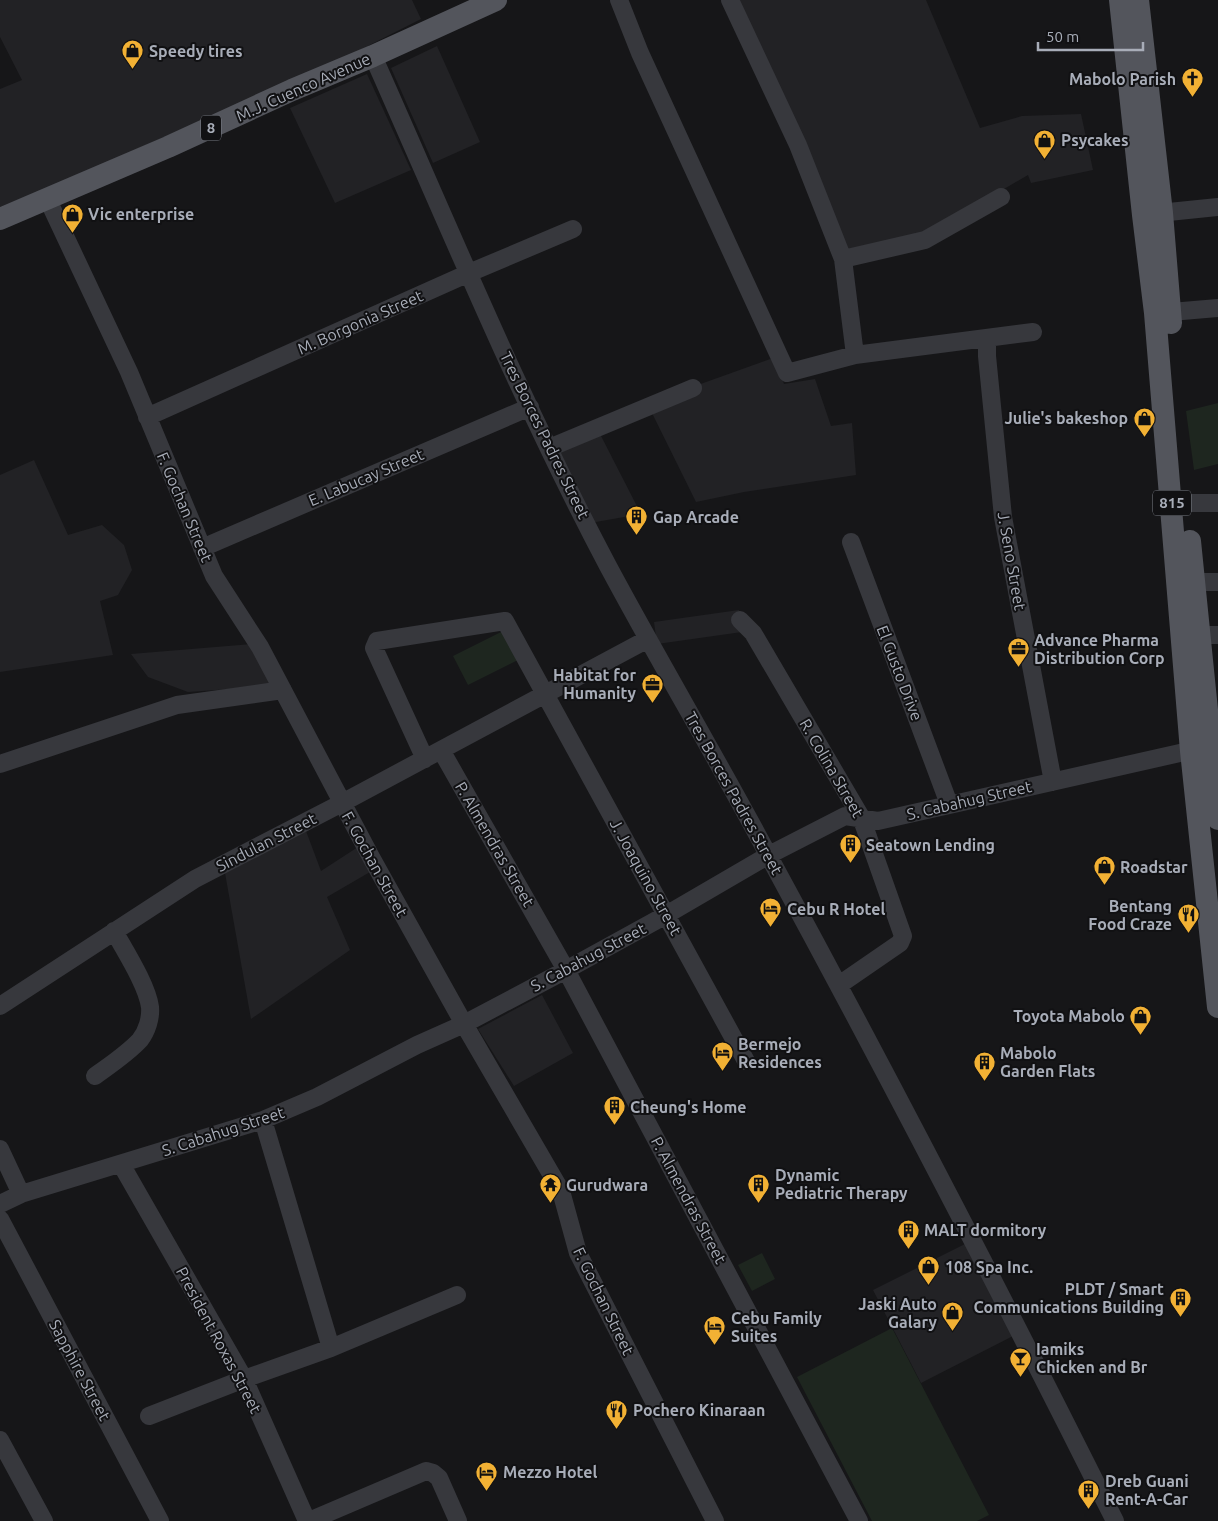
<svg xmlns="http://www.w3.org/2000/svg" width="1218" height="1521" viewBox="0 0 1218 1521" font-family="Ubuntu,sans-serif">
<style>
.built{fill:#222225}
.green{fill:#1e261f}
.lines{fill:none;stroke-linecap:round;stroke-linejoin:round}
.minor{stroke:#37383d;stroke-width:18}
.major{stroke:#53555c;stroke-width:22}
.labels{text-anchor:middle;stroke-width:4;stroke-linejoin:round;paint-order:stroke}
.shield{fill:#111113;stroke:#7b7e86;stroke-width:1}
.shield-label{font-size:15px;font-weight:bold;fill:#a8adb8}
.poi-label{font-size:16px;font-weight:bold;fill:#a8adb8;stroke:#111113;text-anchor:start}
.street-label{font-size:16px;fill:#a8adb8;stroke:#111113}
</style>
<rect width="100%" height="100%" fill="#161618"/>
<!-- built -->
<path class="built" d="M0,0H412L421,19L354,53L67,180L0,207V89L22,80L0,37Z
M739,0H926L980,128L1022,116L1081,114L1093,170L1031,183L1028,175L924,236L847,252Z
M437,46L480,142L433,163L391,68Z
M367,74L411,170L335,203L290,108Z
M773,358L784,384L815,379L831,426L852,423L856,475L744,492L696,502L650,409L695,386Z
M600,434L641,514L590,523L557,449Z
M34,460L68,535L102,525L124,545L132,570L118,595L100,601L113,655L0,672V475Z
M739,610L742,632L657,644L654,622Z
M252,644L274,686L188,692L148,677L131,654Z
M306,831L321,871L358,847L370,872L327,897L350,950L251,1019L225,873Z
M542,995L573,1053L514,1086L478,1029Z
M965,1244L1013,1336L921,1383L873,1290Z"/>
<!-- green -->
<path class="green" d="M1218,403V464L1194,470L1186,411Z
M505,630L520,659L468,685L453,656Z
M762,1253L775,1279L752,1291L738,1265Z
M892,1328L989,1515L977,1521H872L797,1377Z"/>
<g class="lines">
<!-- minor -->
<path class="minor" d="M619,0L640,53L787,373L855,355L1033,332
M730,0L798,145L843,259L855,355
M373,56C449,227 520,400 608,566C661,665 719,762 772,862C890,1079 1004,1299 1115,1521
M48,200L129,372L214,576L260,647L372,859L464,1024L561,1191L578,1253L715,1521
M1149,214L1218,207
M843,259L925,240L1001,197
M1159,313L1218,308
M987,338V356L1003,517L1053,782
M147,417L469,273L573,229
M549,448L693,388
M1172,503H1218
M851,542L949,804
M202,548L530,407
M1194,582H1218
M740,620L753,633L861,817L903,936L900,943L839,985
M1198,635H1218
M441,750L566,970L859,1521
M425,759L374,648L377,641L505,621L746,1061
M0,764L177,705L283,690
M0,1006L195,879L342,803L648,639
M95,1076C110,1065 127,1054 140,1040C147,1031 151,1018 150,1007C147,985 125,951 114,931
M263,1120L331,1348
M0,1149L21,1194
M121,1164L244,1379L307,1521
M0,1204L21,1194L263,1120L317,1097L417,1045L464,1024L566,970L666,915L769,855L845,816L878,821L1202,748
M0,1219L160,1521
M149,1416L244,1379L331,1348L457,1295
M0,1440L44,1521
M309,1521L426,1471L433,1473L439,1478L458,1521"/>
<!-- major -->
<path class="major" d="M1120,0L1143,215L1155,313L1191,751L1218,1007
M1138,0L1162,213L1171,323
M0,219L168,147L292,90L373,56L496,0
M1190,541L1218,819"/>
</g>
<!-- icons -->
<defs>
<symbol id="shop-pin" viewBox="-11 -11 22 30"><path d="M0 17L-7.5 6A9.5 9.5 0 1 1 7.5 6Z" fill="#f2b134" stroke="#111113"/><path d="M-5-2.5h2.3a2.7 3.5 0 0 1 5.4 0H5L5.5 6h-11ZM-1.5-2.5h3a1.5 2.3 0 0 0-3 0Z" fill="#111"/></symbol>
<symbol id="church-pin" viewBox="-11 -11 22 30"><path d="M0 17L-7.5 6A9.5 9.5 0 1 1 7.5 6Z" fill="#f2b134" stroke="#111113"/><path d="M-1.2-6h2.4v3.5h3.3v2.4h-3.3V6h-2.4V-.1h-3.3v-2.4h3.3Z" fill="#111"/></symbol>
<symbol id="building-pin" viewBox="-11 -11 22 30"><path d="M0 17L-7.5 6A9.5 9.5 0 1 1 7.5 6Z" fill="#f2b134" stroke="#111113"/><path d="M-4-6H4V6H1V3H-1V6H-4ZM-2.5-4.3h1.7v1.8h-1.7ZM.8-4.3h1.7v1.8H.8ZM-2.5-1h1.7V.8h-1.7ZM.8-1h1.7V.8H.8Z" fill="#111"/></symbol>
<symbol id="office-pin" viewBox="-11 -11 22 30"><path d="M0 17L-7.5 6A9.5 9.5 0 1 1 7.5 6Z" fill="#f2b134" stroke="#111113"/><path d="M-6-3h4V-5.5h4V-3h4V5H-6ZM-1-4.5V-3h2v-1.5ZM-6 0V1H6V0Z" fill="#111"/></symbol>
<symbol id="hotel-pin" viewBox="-11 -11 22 30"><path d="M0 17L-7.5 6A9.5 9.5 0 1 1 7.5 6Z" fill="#f2b134" stroke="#111113"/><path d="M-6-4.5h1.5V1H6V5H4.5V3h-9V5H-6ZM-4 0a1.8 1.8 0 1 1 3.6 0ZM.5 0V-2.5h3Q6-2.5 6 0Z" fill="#111"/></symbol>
<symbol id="restaurant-pin" viewBox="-11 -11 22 30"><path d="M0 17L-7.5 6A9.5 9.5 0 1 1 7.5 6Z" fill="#f2b134" stroke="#111113"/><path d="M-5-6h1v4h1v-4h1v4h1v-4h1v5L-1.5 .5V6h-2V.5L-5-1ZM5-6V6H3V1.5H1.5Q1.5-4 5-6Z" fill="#111"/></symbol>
<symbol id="temple-pin" viewBox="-11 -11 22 30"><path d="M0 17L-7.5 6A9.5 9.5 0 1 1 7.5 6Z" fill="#f2b134" stroke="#111113"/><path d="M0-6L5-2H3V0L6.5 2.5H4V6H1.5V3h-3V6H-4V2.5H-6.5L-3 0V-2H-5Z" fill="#111"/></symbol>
<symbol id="bar-pin" viewBox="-11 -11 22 30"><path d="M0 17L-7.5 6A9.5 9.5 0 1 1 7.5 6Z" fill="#f2b134" stroke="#111113"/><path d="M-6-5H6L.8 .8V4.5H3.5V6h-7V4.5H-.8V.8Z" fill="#111"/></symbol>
</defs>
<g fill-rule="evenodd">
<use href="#shop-pin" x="120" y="38" width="25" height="34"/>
<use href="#church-pin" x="1180" y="66" width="25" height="34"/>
<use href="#shop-pin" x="1032" y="128" width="25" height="34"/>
<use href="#shop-pin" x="60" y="202" width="25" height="34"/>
<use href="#shop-pin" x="1132" y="406" width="25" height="34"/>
<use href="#building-pin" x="624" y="504" width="25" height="34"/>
<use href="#office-pin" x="1006" y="636" width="25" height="34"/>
<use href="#office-pin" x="640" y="672" width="25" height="34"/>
<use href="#building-pin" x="838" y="832" width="25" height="34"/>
<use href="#shop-pin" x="1092" y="854" width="25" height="34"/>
<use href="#hotel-pin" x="758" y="896" width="25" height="34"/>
<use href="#restaurant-pin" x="1176" y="902" width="25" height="34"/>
<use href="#shop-pin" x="1128" y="1004" width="25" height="34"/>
<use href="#hotel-pin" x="710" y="1040" width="25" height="34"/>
<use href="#building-pin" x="972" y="1050" width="25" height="34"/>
<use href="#building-pin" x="602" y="1094" width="25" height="34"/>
<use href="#building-pin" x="746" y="1172" width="25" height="34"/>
<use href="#temple-pin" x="538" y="1172" width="25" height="34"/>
<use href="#building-pin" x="896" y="1218" width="25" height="34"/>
<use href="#shop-pin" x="916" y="1254" width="25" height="34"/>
<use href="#building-pin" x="1168" y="1286" width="25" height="34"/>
<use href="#shop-pin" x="940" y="1300" width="25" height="34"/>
<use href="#hotel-pin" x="702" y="1314" width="25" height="34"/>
<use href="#bar-pin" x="1008" y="1346" width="25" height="34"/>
<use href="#restaurant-pin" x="604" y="1398" width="25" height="34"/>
<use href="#hotel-pin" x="474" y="1460" width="25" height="34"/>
<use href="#building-pin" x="1076" y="1478" width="25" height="34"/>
</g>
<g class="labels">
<!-- shield labels -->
<g class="shield">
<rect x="201" y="115.5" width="20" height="25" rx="4"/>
<rect x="1153" y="490.5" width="38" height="25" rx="4"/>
</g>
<g class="shield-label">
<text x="211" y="133">8</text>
<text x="1172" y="508">815</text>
</g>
<!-- poi labels -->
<g class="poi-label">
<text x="149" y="57">Speedy tires</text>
<text x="1176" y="85" text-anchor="end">Mabolo Parish</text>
<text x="1061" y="146">Psycakes</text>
<text x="88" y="220">Vic enterprise</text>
<text x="1128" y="424" text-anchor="end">Julie's bakeshop</text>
<text x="653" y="523">Gap Arcade</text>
<text x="1034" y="646">Advance Pharma<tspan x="1034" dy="18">Distribution Corp</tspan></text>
<text x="636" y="681" text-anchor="end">Habitat for<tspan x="636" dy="18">Humanity</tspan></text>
<text x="866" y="851">Seatown Lending</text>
<text x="1120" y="873">Roadstar</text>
<text x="1172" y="912" text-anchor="end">Bentang<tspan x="1172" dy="18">Food Craze</tspan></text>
<text x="787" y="915">Cebu R Hotel</text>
<text x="1125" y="1022" text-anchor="end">Toyota Mabolo</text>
<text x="738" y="1050">Bermejo<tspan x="738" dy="18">Residences</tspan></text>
<text x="1000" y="1059">Mabolo<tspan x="1000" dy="18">Garden Flats</tspan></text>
<text x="630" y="1113">Cheung's Home</text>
<text x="775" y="1181">Dynamic<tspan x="775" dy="18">Pediatric Therapy</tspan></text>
<text x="566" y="1191">Gurudwara</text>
<text x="924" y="1236">MALT dormitory</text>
<text x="945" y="1273">108 Spa Inc.</text>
<text x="1164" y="1295" text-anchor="end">PLDT / Smart<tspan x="1164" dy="18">Communications Building</tspan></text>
<text x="937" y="1310" text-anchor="end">Jaski Auto<tspan x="937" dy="18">Galary</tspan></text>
<text x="731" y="1324">Cebu Family<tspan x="731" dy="18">Suites</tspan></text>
<text x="1036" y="1355">Iamiks<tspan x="1036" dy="18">Chicken and Br</tspan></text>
<text x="633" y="1416">Pochero Kinaraan</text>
<text x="503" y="1478">Mezzo Hotel</text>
<text x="1105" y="1487">Dreb Guani<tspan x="1105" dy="18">Rent-A-Car</tspan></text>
</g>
<!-- street labels -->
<g class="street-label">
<text transform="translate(303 87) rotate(-24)" y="6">M.J. Cuenco Avenue</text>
<text transform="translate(360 322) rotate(-24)" y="6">M. Borgonia Street</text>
<text transform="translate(545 435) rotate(64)" y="6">Tres Borces Padres Street</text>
<text transform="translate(366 477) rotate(-23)" y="6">E. Labucay Street</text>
<text transform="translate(185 507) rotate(67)" y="6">F. Gochan Street</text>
<text transform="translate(1012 561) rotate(80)" y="6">J. Seno Street</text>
<text transform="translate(900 673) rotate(69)" y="6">El Gusto Drive</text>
<text transform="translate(832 768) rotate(60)" y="6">R. Colina Street</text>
<text transform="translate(734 793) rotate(61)" y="6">Tres Borces Padres Street</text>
<text transform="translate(969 800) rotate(-13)" y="6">S. Cabahug Street</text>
<text transform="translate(266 842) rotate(-27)" y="6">Sindulan Street</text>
<text transform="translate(495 844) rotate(60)" y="6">P. Almendras Street</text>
<text transform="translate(375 864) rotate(61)" y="6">F. Gochan Street</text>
<text transform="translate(646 877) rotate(61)" y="6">J. Joaquino Street</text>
<text transform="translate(588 957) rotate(-28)" y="6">S. Cabahug Street</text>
<text transform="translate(223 1131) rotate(-18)" y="6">S. Cabahug Street</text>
<text transform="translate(689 1200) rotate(62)" y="6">P. Almendras Street</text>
<text transform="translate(604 1301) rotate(64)" y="6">F. Gochan Street</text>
<text transform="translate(219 1340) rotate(62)" y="6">President Roxas Street</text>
<text transform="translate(80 1370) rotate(62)" y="6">Sapphire Street</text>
</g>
</g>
<!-- scale -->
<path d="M1038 42v8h105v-8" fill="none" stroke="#a8adb8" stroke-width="2.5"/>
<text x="1046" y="42" font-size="15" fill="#a8adb8" stroke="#111113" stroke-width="4" paint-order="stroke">50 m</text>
</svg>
